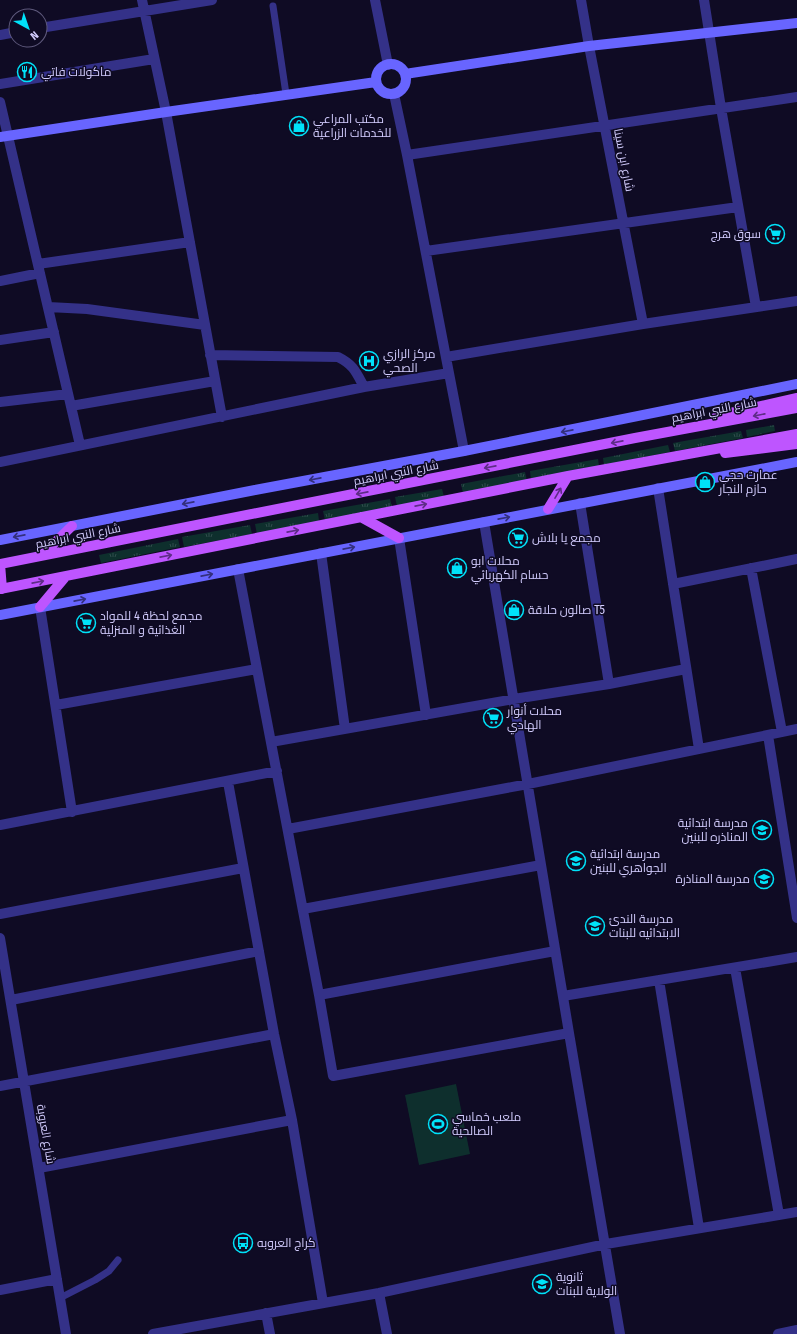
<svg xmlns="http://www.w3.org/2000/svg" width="797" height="1334" viewBox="0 0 797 1334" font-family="'Fira Sans Condensed',Cairo,sans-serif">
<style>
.grass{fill:url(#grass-tufts)}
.pitch{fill:#0e2f2d}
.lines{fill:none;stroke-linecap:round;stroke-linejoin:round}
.lane{stroke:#343188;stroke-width:7}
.street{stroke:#343188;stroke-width:10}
.secondary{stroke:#6865ff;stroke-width:10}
.primary{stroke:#be55ff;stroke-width:10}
.oneway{stroke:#5e2c87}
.oneway2{stroke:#332f7c}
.labels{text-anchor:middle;stroke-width:3;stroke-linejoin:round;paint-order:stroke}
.poi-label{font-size:12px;fill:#d4ceff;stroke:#0f0b24;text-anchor:start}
.street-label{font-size:12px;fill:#d4ceff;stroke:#0f0b24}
</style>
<defs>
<pattern id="grass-tufts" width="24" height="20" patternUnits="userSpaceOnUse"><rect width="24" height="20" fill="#0e2f2d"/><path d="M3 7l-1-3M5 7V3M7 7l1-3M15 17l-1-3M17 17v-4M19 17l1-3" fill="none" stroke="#304c4c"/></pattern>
</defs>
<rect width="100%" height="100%" fill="#0f0b24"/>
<!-- grass -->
<path class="grass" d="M774,425L775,431L747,437L746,430Z
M741,431L743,438L675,451L673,443Z
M668,445L670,452L604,465L603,458Z
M598,459L599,466L531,480L530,471Z
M525,472L527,481L463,493L461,484Z
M442,489L444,497L397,506L395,497Z
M390,499L392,507L325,520L323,511Z
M318,513L319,521L257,534L255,524Z
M250,525L252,534L184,547L182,537Z
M178,539L180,547L101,563L99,555Z"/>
<!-- pitch -->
<path class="pitch" d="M456,1084L470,1154L419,1165L405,1095Z"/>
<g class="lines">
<!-- lane -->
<path class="lane" d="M273,6L286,94
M60,1298L95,1280L109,1271L118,1260"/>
<!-- street -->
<path class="street" d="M142,0L166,112L222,417
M375,0L388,65
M581,0L589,46L643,324
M704,0L721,108L756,307
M40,28L212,0
M0,35L16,32
M0,84L154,59
M394,94L407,155L464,451
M0,102L80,445
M407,155L797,97
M426,251L738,207
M38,264L190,242
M0,281L40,273
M48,307L87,309L205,325
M0,340L54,332
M210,355L338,357C354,365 356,372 364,387
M446,357L643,324L797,301
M0,402L68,394
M71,406L215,381
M0,462L364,387L449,373
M658,488L699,749
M580,503L609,684
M484,522L569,1033L620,1334
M399,538L426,715
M321,553L345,729
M751,568L782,732
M238,569L319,995L333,1076L569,1033
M673,584L797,559
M40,607L72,812
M56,705L257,669
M768,735L797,918
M271,742L514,699L609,684L686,669
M228,782L274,1034L292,1120L323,1303
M0,825L277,771
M288,829L528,784L797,729
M303,909L541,865
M0,914L243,868
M0,938L66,1334
M735,968L779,1215
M659,980L699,1228
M319,995L555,951
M563,996L797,957
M11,1000L259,951
M0,1086L274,1034
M39,1168L292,1120
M0,1290L57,1279
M379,1293L387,1334
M266,1313L270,1334
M153,1334L379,1293L606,1244L797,1212
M778,1334L797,1330"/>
<!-- secondary -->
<path class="secondary" d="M376 79a15 15 0 1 1 30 0a15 15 0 1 1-30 0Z
M405,74L589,46L797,23
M0,137L166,112L376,82
M0,540L255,490L464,451L797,384
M0,615L797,462"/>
<!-- primary -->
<path class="primary" d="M717,416L797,398
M725,453L797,444
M548,509L568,476
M361,517L399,538
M41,556L72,526
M0,564L635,438L797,408
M0,564L2,589
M0,589L568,476L797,434
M40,607L66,576"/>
</g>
<!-- one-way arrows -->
<defs><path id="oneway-shaft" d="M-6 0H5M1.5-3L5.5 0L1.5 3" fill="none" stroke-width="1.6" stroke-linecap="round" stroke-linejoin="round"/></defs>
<g class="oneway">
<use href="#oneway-shaft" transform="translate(759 415) rotate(169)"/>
<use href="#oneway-shaft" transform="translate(617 442) rotate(169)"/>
<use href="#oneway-shaft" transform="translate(490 467) rotate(169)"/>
<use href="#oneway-shaft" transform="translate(362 493) rotate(169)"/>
<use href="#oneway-shaft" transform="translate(558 493) rotate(-60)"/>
<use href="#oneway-shaft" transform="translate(421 505) rotate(-11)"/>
<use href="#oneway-shaft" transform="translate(293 531) rotate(-11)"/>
<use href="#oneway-shaft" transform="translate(166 556) rotate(-11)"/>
<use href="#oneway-shaft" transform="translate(38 582) rotate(-11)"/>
</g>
<g class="oneway2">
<use href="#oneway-shaft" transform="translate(567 431) rotate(169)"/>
<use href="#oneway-shaft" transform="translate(315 479) rotate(169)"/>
<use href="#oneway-shaft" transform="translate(188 503) rotate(169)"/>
<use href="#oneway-shaft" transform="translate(504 518) rotate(-11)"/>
<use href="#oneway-shaft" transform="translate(19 536) rotate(169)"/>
<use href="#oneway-shaft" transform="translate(349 548) rotate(-11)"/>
<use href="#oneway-shaft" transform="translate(207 575) rotate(-11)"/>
<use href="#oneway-shaft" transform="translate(80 600) rotate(-11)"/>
</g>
<!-- icons -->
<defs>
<symbol id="restaurant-ring" viewBox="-11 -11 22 22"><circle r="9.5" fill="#0f0b24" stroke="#00e2f9" stroke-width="1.5"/><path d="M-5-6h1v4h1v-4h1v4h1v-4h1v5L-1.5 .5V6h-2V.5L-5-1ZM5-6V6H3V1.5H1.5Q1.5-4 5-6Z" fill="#00e2f9"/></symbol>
<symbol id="shop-ring" viewBox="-11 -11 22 22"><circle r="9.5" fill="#0f0b24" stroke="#00e2f9" stroke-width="1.5"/><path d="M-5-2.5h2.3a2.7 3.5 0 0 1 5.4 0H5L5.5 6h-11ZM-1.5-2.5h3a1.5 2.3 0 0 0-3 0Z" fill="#00e2f9"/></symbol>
<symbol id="supermarket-ring" viewBox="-11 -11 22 22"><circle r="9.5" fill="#0f0b24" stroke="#00e2f9" stroke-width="1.5"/><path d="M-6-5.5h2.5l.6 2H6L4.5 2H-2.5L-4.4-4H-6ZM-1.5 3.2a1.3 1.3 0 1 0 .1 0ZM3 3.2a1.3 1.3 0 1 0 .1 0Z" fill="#00e2f9"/></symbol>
<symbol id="hospital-ring" viewBox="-11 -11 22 22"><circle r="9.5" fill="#0f0b24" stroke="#00e2f9" stroke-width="1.5"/><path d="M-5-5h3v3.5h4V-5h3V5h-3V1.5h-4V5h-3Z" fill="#00e2f9"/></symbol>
<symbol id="school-ring" viewBox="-11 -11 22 22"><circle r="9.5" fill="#0f0b24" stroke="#00e2f9" stroke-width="1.5"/><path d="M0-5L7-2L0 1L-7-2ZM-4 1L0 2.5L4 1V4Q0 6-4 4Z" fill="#00e2f9"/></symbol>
<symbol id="stadium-ring" viewBox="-11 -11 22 22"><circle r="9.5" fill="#0f0b24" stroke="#00e2f9" stroke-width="1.5"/><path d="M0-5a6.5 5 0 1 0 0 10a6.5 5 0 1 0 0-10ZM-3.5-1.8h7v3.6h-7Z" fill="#00e2f9"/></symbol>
<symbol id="bus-ring" viewBox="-11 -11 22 22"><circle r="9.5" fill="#0f0b24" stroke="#00e2f9" stroke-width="1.5"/><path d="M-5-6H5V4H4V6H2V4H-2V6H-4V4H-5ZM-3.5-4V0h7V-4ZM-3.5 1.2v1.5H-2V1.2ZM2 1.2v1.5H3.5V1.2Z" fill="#00e2f9"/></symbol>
</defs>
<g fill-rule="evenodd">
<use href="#restaurant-ring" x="16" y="61" width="22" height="22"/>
<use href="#shop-ring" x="288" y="115" width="22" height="22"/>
<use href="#supermarket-ring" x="764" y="223" width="22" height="22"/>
<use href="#hospital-ring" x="358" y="350" width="22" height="22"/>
<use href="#shop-ring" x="694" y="471" width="22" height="22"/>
<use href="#supermarket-ring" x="507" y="527" width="22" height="22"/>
<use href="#shop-ring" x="446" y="557" width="22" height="22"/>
<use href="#shop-ring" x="503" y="599" width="22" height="22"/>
<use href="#supermarket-ring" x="75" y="612" width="22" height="22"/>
<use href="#supermarket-ring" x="482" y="707" width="22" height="22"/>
<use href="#school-ring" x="751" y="819" width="22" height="22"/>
<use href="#school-ring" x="565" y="850" width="22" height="22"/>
<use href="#school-ring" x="753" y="868" width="22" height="22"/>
<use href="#school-ring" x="584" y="915" width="22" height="22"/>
<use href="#stadium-ring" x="427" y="1113" width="22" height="22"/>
<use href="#bus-ring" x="232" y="1232" width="22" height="22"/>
<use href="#school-ring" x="531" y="1273" width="22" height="22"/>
</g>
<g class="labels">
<!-- poi labels -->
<g class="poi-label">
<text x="41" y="76">ماكولات فاتي</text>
<text x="313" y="123">مكتب المراعي<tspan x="313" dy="14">للخدمات الزراعية</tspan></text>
<text x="761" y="238" text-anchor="end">سوق هرج</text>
<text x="383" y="358">مركز الرازي<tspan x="383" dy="14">الصحي</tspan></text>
<text x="719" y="479">عمارت حجي<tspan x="719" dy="14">حازم النجار</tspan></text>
<text x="532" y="542">مجمع يا بلاش</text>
<text x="471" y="565">محلات ابو<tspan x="471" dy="14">حسام الكهربائي</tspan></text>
<text x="528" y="614">صالون حلاقة T5</text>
<text x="100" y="620">مجمع لحظة 4 للمواد<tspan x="100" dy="14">الغذائية و المنزلية</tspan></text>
<text x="507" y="715">محلات أنوار<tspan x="507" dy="14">الهادي</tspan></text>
<text x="748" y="827" text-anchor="end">مدرسة ابتدائية<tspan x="748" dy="14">المناذره للبنين</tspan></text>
<text x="590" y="858">مدرسة ابتدائية<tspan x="590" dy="14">الجواهري للبنين</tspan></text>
<text x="750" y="883" text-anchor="end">مدرسة المناذرة</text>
<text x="609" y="923">مدرسة الندئ<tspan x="609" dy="14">الابتدائيه للبنات</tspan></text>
<text x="452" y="1121">ملعب خماسي<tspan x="452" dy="14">الصالحية</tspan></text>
<text x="257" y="1247">كراج العروبه</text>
<text x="556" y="1281">ثانوية<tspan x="556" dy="14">الولاية للبنات</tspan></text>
</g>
<!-- street labels -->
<g class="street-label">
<text transform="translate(624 160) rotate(79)" y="4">شارع ابن سينا</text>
<text transform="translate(714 410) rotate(-11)" y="4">شارع النبي ابراهيم</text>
<text transform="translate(396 473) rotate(-11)" y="4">شارع النبي ابراهيم</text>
<text transform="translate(78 536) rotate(-11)" y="4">شارع النبي ابراهيم</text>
<text transform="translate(46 1134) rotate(80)" y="4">شارع العروبة</text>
</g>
</g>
<!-- north arrow -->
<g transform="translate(28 28) rotate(140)"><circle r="19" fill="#0f0b24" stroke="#5e597c"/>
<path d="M0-3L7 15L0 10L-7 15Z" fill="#00e2f9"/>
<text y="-6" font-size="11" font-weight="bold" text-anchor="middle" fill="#d4ceff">N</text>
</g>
</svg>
